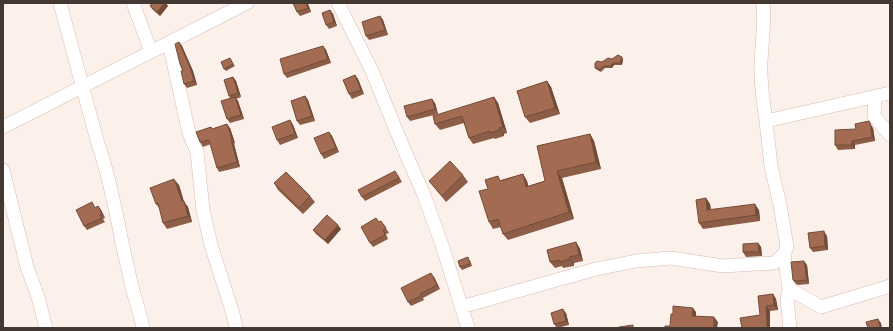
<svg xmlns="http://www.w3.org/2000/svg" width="893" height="331" viewBox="0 0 893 331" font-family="'DejaVu Sans',sans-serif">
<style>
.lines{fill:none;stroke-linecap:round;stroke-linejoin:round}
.minor-casing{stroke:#d7bcaf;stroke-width:14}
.minor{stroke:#fff;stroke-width:13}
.wall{fill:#8c5d47}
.shaded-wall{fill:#724c39}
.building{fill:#a36c52;stroke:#724c39}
</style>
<rect width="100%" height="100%" fill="#fcf0eb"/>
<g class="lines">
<defs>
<path id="minor" d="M60,3L98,144C108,171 113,199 119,227C122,244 126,261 130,278C133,295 140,311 143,328
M133,3L151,52
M338,3L372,71L403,147L424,195L442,245L468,328
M763,3C765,23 762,42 761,62C760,82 763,101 766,121L890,93
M169,43L189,133L197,152L203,210L211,245L233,314L236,328
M875,96L874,116L890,135
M3,127L247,3
M3,170L27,267L38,297L46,328
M784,254L789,289L821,307L890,286
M789,289L787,299L790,328
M461,307L596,269L636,261L671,258L723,266L774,263L784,254L787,247L780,205L771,166L766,121"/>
</defs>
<!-- minor casing -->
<use href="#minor" class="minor-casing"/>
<!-- minor -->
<use href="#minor" class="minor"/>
</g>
<!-- wall -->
<path class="wall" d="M293,3H310L308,4L311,12L300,16L297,12Z
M150,6H168L160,16L153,10Z
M330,10L333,14L337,26L329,29L326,25Z
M380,16L383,20L388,35L369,40L366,36Z
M179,42L182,46L193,71L197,85L187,88L184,84Z
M323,46L326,50L331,63L287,78L284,74Z
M612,59H623L622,65H614L612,68H605L601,72L597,70L595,68L602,62Z
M231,60L235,66L226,71L224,69Z
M355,75L358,79L364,94L352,99L349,94Z
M233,77L236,81L241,97L236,99L238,101L244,119L230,123L227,119L230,98L229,96Z
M547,81L551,87L560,114L530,123L525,117Z
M305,96L308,100L315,121L300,125L297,121Z
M494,97L498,103L507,133L504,134V136L495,139L494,138L473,144L469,138L464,123L440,130L435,124Z
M435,103L438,114L410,121L407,117Z
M290,120L293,125L298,138L280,145L277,140Z
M211,127L212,129L230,128L235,143L234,144L240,167L219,172L217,168L211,144L203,147L200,142Z
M873,128L875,141L855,145V149L838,150L835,145L856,129Z
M329,132L332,136L339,152L324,159L321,154Z
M590,134L594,141L601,169L562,178L574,219L508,240L503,234L501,227L493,229L489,222L501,180L523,174L527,181L528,186L545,181Z
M398,175L402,182L365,201L362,197Z
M463,175L468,182L446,202L429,181Z
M274,183L310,196L315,202L303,214L278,190Z
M179,185L184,202L188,207L192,222L167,229L163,223L160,209L156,204Z
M706,198L710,204L711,210H759L760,221L703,229L699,223Z
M98,206L101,210L105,218L103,219L105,222L87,230L84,226L96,207Z
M380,222L384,225L389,233L386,234L388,239L373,247L370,243Z
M341,229L328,244L316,234L313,230Z
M827,236L828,250L813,252L810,248Z
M576,242L580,249L583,261L574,263V266L563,268L562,266L555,268L550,262Z
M758,243L761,247L762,256L746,257L743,252Z
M470,260L472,266L462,270L460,267Z
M807,265L809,284L798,285L796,284L793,280Z
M434,277L440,289L423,298L424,300L411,306L408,302Z
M773,294L776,299L778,310L770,311L760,315Z
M566,313L569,325L557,328L554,324Z"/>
<!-- shaded-wall -->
<path class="shaded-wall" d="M165,3H166L168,6L160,16L157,12Z
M306,3L308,4L311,12L308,8Z
M330,10L333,14L337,26L334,22Z
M380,16L383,20L388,35L385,30Z
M179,42L182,46L193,71L197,85L194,81Z
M323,46L326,50L331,63L328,59Z
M622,57L623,59L622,65L620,63Z
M613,63L614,65L612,68L611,66Z
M355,75L358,79L364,94L361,90Z
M233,77L236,81L241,97L238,93Z
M547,81L551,87L560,114L555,108Z
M305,96L308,100L315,121L312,116Z
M235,97L238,101L244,119L241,115Z
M494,97L498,103L507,133L503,127Z
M432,99L435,103L438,114L435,109Z
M290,120L293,125L298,138L295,134Z
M870,123L873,128L875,141L872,137Z
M227,124L230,128L235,143L232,139Z
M499,128L504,134V136L500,130Z
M329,132L332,136L339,152L336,148Z
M590,134L594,141L601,169L596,162Z
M231,139L234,144L240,167L237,162Z
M852,141L855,145V149L852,145Z
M557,171L562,178L574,219L569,212Z
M523,174L527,181L530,193L526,187Z
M174,179L179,185L184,202L188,207L192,222L188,216Z
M706,198L710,204L712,217L707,210Z
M755,204L759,210L760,221L756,215Z
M98,206L101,210L105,218L102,214Z
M338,225L341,229L328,244L325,240Z
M824,231L827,236L828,250L825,246Z
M576,242L580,249L583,261L579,255Z
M758,243L761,247L762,256L759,252Z
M569,257L574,263V266L570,259Z
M804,261L807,265L809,284L807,280Z
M431,273L434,277L440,289L437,285Z
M773,294L776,299L778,310L774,305Z
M766,306L770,311V328H767Z
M693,308L696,312V321L692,316Z
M563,309L566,313L569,325L566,321Z
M714,317L718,322L717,328H714Z
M878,319L881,323L882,328H880Z"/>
<!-- building -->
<path class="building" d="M152,3H165L157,12L150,6Z
M293,3H306L308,8L297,12Z
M330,10L334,22L326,25L322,13Z
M380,16L385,30L366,36L362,22Z
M179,42L190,67L194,81L184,84L181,71H183L180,64L175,44Z
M323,46L328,59L284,74L280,59Z
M618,55L622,57L620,63H613L611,66H604L600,69L595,68V63L597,61L602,62L608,58L612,59Z
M230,58L233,64L224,69L221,62Z
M355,75L361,90L349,94L343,80Z
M233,77L238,93L229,96L224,80Z
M547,81L555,108L525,117L517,91Z
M305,96L312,116L297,121L291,101Z
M235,97L241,115L227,119L221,101Z
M494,97L503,127L499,128L500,130L491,133L490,131L469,138L462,116L435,124L433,116Z
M432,99L435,109L407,117L404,106Z
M290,120L295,134L277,140L272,127Z
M869,121L870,123L872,137L852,141V145H835V130L856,129L855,124Z
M227,124L232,139H231L237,162L217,168L209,140L200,142L196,132L211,127L212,129Z
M329,132L336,148L321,154L314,138Z
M590,134L596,162L557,171L569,212L503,234L498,219L489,222L479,191L488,189L485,180L498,176L500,181L523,174L526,187L545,181L537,146Z
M450,161L463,175L442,196L429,181Z
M395,171L399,178L362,197L358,190Z
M286,172L310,196L299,208L274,183Z
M174,179L182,201H184L188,216L163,223L158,203L156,204L150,188Z
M706,198L707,210L755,204L756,215L699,223L696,200Z
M92,202L95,208L98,206L102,214L100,215L102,218L84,226L76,210Z
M327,215L338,225L325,240L313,230Z
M376,218L379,222L381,221L386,228L383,230L385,235L370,243L361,227Z
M824,231L825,246L810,248L808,233Z
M576,242L579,255L569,257L570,259L559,262V260L550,262L547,250Z
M758,243L759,252H743V244Z
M468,257L470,264L460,267L458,261Z
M804,261L807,280L795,281L793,280L791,262Z
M431,273L437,285L420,294L421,296L408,302L401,288Z
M773,294L774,305L766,306L767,328H742L740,318L760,315L758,296Z
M673,306L693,308L692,316L714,317V328H665V326H670L671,314H673Z
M563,309L566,321L554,324L551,313Z
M878,319L880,328H868L866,322Z
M633,325V328H619V327Z"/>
<!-- border -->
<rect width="893" height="331" fill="none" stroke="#433832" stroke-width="8"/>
</svg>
